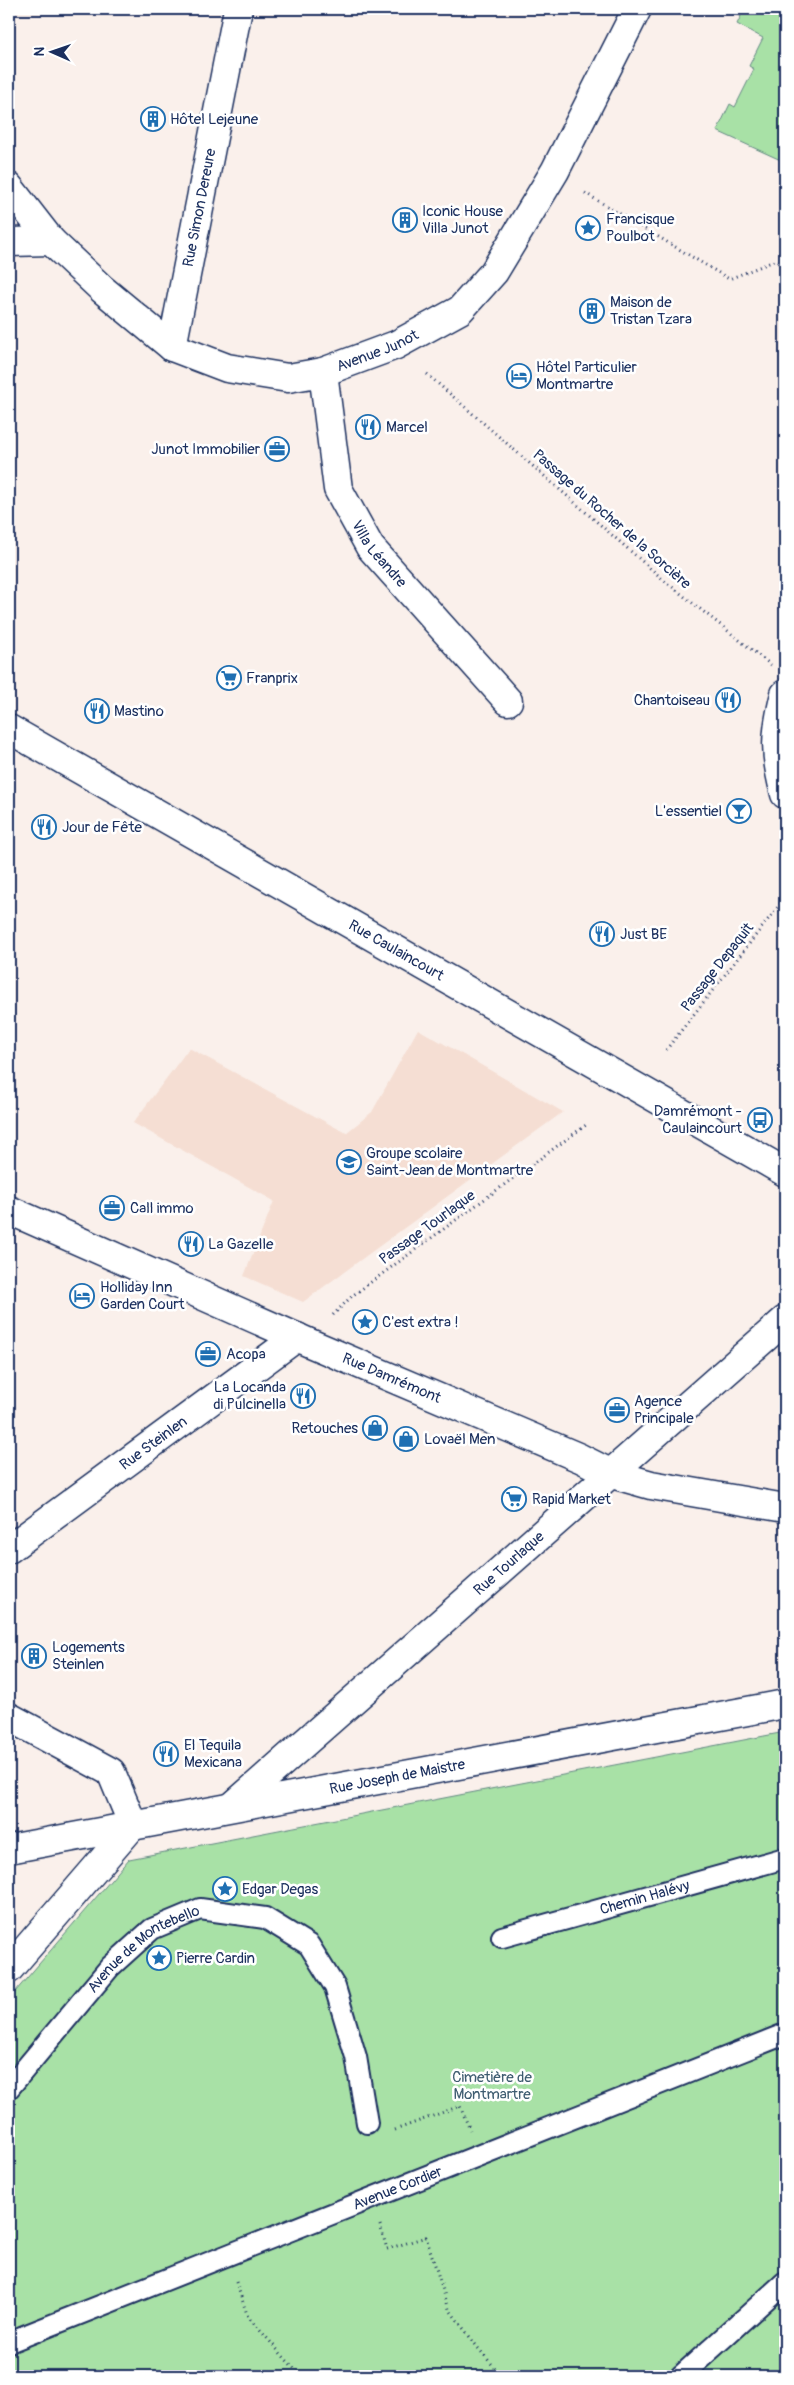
<svg xmlns="http://www.w3.org/2000/svg" width="794" height="2385" viewBox="0 0 794 2385" font-family="Pangolin,sans-serif">
<style>
.built{fill:#f5ded3}
.green{fill:#a8e1a6;stroke:#628882}
.lines{fill:none;stroke-linecap:round;stroke-linejoin:round}
.service-casing{stroke:#1b2f5e;stroke-width:24}
.pedestrian-casing{stroke:#1b2f5e;stroke-width:31}
.minor-casing{stroke:#1b2f5e;stroke-width:31}
.tertiary-casing{stroke:#1b2f5e;stroke-width:31}
.path{stroke:#1b2f5e;stroke-width:3;stroke-dasharray:1 4;stroke-linecap:butt}
.service{stroke:#fff;stroke-width:20}
.pedestrian{stroke:#fff;stroke-width:28}
.minor{stroke:#fff;stroke-width:28}
.tertiary{stroke:#fff;stroke-width:28}
.labels{text-anchor:middle;stroke-width:5;stroke-linejoin:round;paint-order:stroke}
.poi-label{font-size:15px;fill:#1b2f5e;stroke:#fff;text-anchor:start}
.street-label{font-size:15px;fill:#1b2f5e;stroke:#fff}
.park-label{font-size:15px;fill:#3e5c70;stroke:#fff}
</style>
<rect width="100%" height="100%" fill="#faf0eb"/>
<filter id="ink" filterUnits="userSpaceOnUse"><feTurbulence type="fractalNoise" baseFrequency=".02" numOctaves="2"/><feDisplacementMap in="SourceGraphic" scale="10" xChannelSelector="R" yChannelSelector="G"/><feConvolveMatrix kernelMatrix="1 2 1 2 8 2 1 2 1" color-interpolation-filters="sRGB"/></filter>
<g filter="url(#ink)">
<!-- built -->
<path class="built" d="M418,1029L563,1112L303,1302L244,1276L274,1201L133,1123L189,1048L346,1133L372,1112Z"/>
<!-- green -->
<path class="green" d="M726,9H785V162L717,131L730,104L735,107L754,69L749,66L763,38L737,24L741,16Z
M785,1732V2376H9V1999L129,1859Z"/>
<g class="lines">
<defs>
<g id="service">
<path id="s1" d="M502,1937L785,1858"/>
<path id="s2" d="M9,2088L110,1967L152,1929L200,1909L265,1918L309,1945L335,1987L356,2057L367,2123"/>
<path id="s3" d="M9,2342L785,2034"/>
<path d="M681,2376L785,2282"/>
</g>
<path id="pedestrian" d="M9,242L51,241"/>
<g id="minor">
<path id="s4" d="M9,187L51,241L102,289L172,347L227,368L288,378L323,372L396,345L460,310L494,272L555,171L637,9"/>
<path id="s5" d="M172,347L238,9"/>
<path id="s6" d="M323,372L338,489L370,547L508,701"/>
<path d="M785,694C775,734 774,753 785,794"/>
<path id="s7" d="M9,1549L297,1337"/>
<path d="M9,1717L111,1772L133,1825L9,1969"/>
<path id="s8" d="M234,1805L785,1320"/>
<path id="s9" d="M9,1849L785,1704"/>
</g>
<g id="tertiary">
<path id="s10" d="M9,729L785,1172"/>
<path id="s11" d="M9,1210L312,1344L580,1458L612,1474L651,1485L785,1508"/>
</g>
</defs>
<!-- service casing -->
<use href="#service" class="service-casing"/>
<!-- pedestrian casing -->
<use href="#pedestrian" class="pedestrian-casing"/>
<!-- minor casing -->
<use href="#minor" class="minor-casing"/>
<!-- tertiary casing -->
<use href="#tertiary" class="tertiary-casing"/>
<!-- path -->
<path class="path" d="M585,193L729,279L774,261L785,266
M427,374L666,582L771,665
M666,1050L785,898
M333,1315L352,1296L586,1125
M395,2130L460,2106L470,2130
M380,2225L387,2249L426,2237L449,2309L478,2348L502,2376
M236,2282L248,2317L301,2376"/>
<!-- service -->
<use href="#service" class="service"/>
<!-- pedestrian -->
<use href="#pedestrian" class="pedestrian"/>
<!-- minor -->
<use href="#minor" class="minor"/>
<!-- tertiary -->
<use href="#tertiary" class="tertiary"/>
</g>
</g>
<!-- icons -->
<defs>
<symbol id="building-ring" viewBox="-11 -11 22 22"><circle r="9.5" fill="#fff" stroke="#1f6fb2" stroke-width="1.5"/><path d="M-4-6H4V6H1V3H-1V6H-4ZM-2.5-4.3h1.7v1.8h-1.7ZM.8-4.3h1.7v1.8H.8ZM-2.5-1h1.7V.8h-1.7ZM.8-1h1.7V.8H.8Z" fill="#1f6fb2"/></symbol>
<symbol id="sight-ring" viewBox="-11 -11 22 22"><circle r="9.5" fill="#fff" stroke="#1f6fb2" stroke-width="1.5"/><path d="M0-6L1.8-2.2L6-1.7L2.9 1.2L3.7 5.4L0 3.3L-3.7 5.4L-2.9 1.2L-6-1.7L-1.8-2.2Z" fill="#1f6fb2"/></symbol>
<symbol id="hotel-ring" viewBox="-11 -11 22 22"><circle r="9.5" fill="#fff" stroke="#1f6fb2" stroke-width="1.5"/><path d="M-6-4.5h1.5V1H6V5H4.5V3h-9V5H-6ZM-4 0a1.8 1.8 0 1 1 3.6 0ZM.5 0V-2.5h3Q6-2.5 6 0Z" fill="#1f6fb2"/></symbol>
<symbol id="restaurant-ring" viewBox="-11 -11 22 22"><circle r="9.5" fill="#fff" stroke="#1f6fb2" stroke-width="1.5"/><path d="M-5-6h1v4h1v-4h1v4h1v-4h1v5L-1.5 .5V6h-2V.5L-5-1ZM5-6V6H3V1.5H1.5Q1.5-4 5-6Z" fill="#1f6fb2"/></symbol>
<symbol id="office-ring" viewBox="-11 -11 22 22"><circle r="9.5" fill="#fff" stroke="#1f6fb2" stroke-width="1.5"/><path d="M-6-3h4V-5.5h4V-3h4V5H-6ZM-1-4.5V-3h2v-1.5ZM-6 0V1H6V0Z" fill="#1f6fb2"/></symbol>
<symbol id="supermarket-ring" viewBox="-11 -11 22 22"><circle r="9.5" fill="#fff" stroke="#1f6fb2" stroke-width="1.5"/><path d="M-6-5.5h2.5l.6 2H6L4.5 2H-2.5L-4.4-4H-6ZM-1.5 3.2a1.3 1.3 0 1 0 .1 0ZM3 3.2a1.3 1.3 0 1 0 .1 0Z" fill="#1f6fb2"/></symbol>
<symbol id="bar-ring" viewBox="-11 -11 22 22"><circle r="9.5" fill="#fff" stroke="#1f6fb2" stroke-width="1.5"/><path d="M-6-5H6L.8 .8V4.5H3.5V6h-7V4.5H-.8V.8Z" fill="#1f6fb2"/></symbol>
<symbol id="bus-ring" viewBox="-11 -11 22 22"><circle r="9.5" fill="#fff" stroke="#1f6fb2" stroke-width="1.5"/><path d="M-5-6H5V4H4V6H2V4H-2V6H-4V4H-5ZM-3.5-4V0h7V-4ZM-3.5 1.2v1.5H-2V1.2ZM2 1.2v1.5H3.5V1.2Z" fill="#1f6fb2"/></symbol>
<symbol id="school-ring" viewBox="-11 -11 22 22"><circle r="9.5" fill="#fff" stroke="#1f6fb2" stroke-width="1.5"/><path d="M0-5L7-2L0 1L-7-2ZM-4 1L0 2.5L4 1V4Q0 6-4 4Z" fill="#1f6fb2"/></symbol>
<symbol id="shop-ring" viewBox="-11 -11 22 22"><circle r="9.5" fill="#fff" stroke="#1f6fb2" stroke-width="1.5"/><path d="M-5-2.5h2.3a2.7 3.5 0 0 1 5.4 0H5L5.5 6h-11ZM-1.5-2.5h3a1.5 2.3 0 0 0-3 0Z" fill="#1f6fb2"/></symbol>
</defs>
<g fill-rule="evenodd">
<use href="#building-ring" x="139" y="105" width="28" height="28"/>
<use href="#building-ring" x="391" y="206" width="28" height="28"/>
<use href="#sight-ring" x="574" y="214" width="28" height="28"/>
<use href="#building-ring" x="578" y="297" width="28" height="28"/>
<use href="#hotel-ring" x="505" y="362" width="28" height="28"/>
<use href="#restaurant-ring" x="354" y="413" width="28" height="28"/>
<use href="#office-ring" x="263" y="435" width="28" height="28"/>
<use href="#supermarket-ring" x="215" y="664" width="28" height="28"/>
<use href="#restaurant-ring" x="714" y="686" width="28" height="28"/>
<use href="#restaurant-ring" x="83" y="697" width="28" height="28"/>
<use href="#bar-ring" x="725" y="797" width="28" height="28"/>
<use href="#restaurant-ring" x="30" y="813" width="28" height="28"/>
<use href="#restaurant-ring" x="588" y="920" width="28" height="28"/>
<use href="#bus-ring" x="746" y="1106" width="28" height="28"/>
<use href="#school-ring" x="335" y="1148" width="28" height="28"/>
<use href="#office-ring" x="98" y="1194" width="28" height="28"/>
<use href="#restaurant-ring" x="177" y="1230" width="28" height="28"/>
<use href="#hotel-ring" x="68" y="1282" width="28" height="28"/>
<use href="#sight-ring" x="351" y="1308" width="28" height="28"/>
<use href="#office-ring" x="194" y="1340" width="28" height="28"/>
<use href="#restaurant-ring" x="289" y="1382" width="28" height="28"/>
<use href="#office-ring" x="603" y="1396" width="28" height="28"/>
<use href="#shop-ring" x="361" y="1414" width="28" height="28"/>
<use href="#shop-ring" x="392" y="1425" width="28" height="28"/>
<use href="#supermarket-ring" x="500" y="1485" width="28" height="28"/>
<use href="#building-ring" x="20" y="1642" width="28" height="28"/>
<use href="#restaurant-ring" x="152" y="1740" width="28" height="28"/>
<use href="#sight-ring" x="211" y="1875" width="28" height="28"/>
<use href="#sight-ring" x="145" y="1944" width="28" height="28"/>
</g>
<g class="labels">
<!-- poi labels -->
<g class="poi-label">
<text x="170" y="124">Hôtel Lejeune</text>
<text x="422" y="216">Iconic House<tspan x="422" dy="17">Villa Junot</tspan></text>
<text x="606" y="224">Francisque<tspan x="606" dy="17">Poulbot</tspan></text>
<text x="610" y="307">Maison de<tspan x="610" dy="17">Tristan Tzara</tspan></text>
<text x="536" y="372">Hôtel Particulier<tspan x="536" dy="17">Montmartre</tspan></text>
<text x="386" y="432">Marcel</text>
<text x="260" y="454" text-anchor="end">Junot Immobilier</text>
<text x="246" y="683">Franprix</text>
<text x="710" y="705" text-anchor="end">Chantoiseau</text>
<text x="114" y="716">Mastino</text>
<text x="722" y="816" text-anchor="end">L'essentiel</text>
<text x="62" y="832">Jour de Fête</text>
<text x="620" y="939">Just BE</text>
<text x="742" y="1116" text-anchor="end">Damrémont -<tspan x="742" dy="17">Caulaincourt</tspan></text>
<text x="366" y="1158">Groupe scolaire<tspan x="366" dy="17">Saint-Jean de Montmartre</tspan></text>
<text x="130" y="1213">Call immo</text>
<text x="208" y="1249">La Gazelle</text>
<text x="100" y="1292">Holliday Inn<tspan x="100" dy="17">Garden Court</tspan></text>
<text x="382" y="1327">C'est extra !</text>
<text x="226" y="1359">Acopa</text>
<text x="286" y="1392" text-anchor="end">La Locanda<tspan x="286" dy="17">di Pulcinella</tspan></text>
<text x="634" y="1406">Agence<tspan x="634" dy="17">Principale</tspan></text>
<text x="358" y="1433" text-anchor="end">Retouches</text>
<text x="424" y="1444">Lovaël Men</text>
<text x="532" y="1504">Rapid Market</text>
<text x="52" y="1652">Logements<tspan x="52" dy="17">Steinlen</tspan></text>
<text x="184" y="1750">El Tequila<tspan x="184" dy="17">Mexicana</tspan></text>
<text x="242" y="1894">Edgar Degas</text>
<text x="176" y="1963">Pierre Cardin</text>
</g>
<!-- street labels -->
<g class="street-label">
<text dy="5" stroke="none"><textPath href="#s5" startOffset="142">Rue Simon Dereure</textPath></text>
<text dy="5" stroke="none"><textPath href="#s4" startOffset="444">Avenue Junot</textPath></text>
<text transform="translate(612 519) rotate(41)" y="5">Passage du Rocher de la Sorcière</text>
<text dy="5" stroke="none"><textPath href="#s6" startOffset="195">Villa Léandre</textPath></text>
<text dy="5" stroke="none"><textPath href="#s10" startOffset="446">Rue Caulaincourt</textPath></text>
<text transform="translate(717 967) rotate(-52)" y="5">Passage Depaquit</text>
<text transform="translate(427 1227) rotate(-36)" y="5">Passage Tourlaque</text>
<text dy="5" stroke="none"><textPath href="#s11" startOffset="418">Rue Damrémont</textPath></text>
<text dy="5" stroke="none"><textPath href="#s7" startOffset="179">Rue Steinlen</textPath></text>
<text dy="5" stroke="none"><textPath href="#s8" startOffset="366">Rue Tourlaque</textPath></text>
<text dy="5" stroke="none"><textPath href="#s9" startOffset="395">Rue Joseph de Maistre</textPath></text>
<text dy="5" stroke="none"><textPath href="#s1" startOffset="148">Chemin Halévy</textPath></text>
<text dy="5" stroke="none"><textPath href="#s2" startOffset="196">Avenue de Montebello</textPath></text>
<text dy="5" stroke="none"><textPath href="#s3" startOffset="418">Avenue Cordier</textPath></text>
</g>
<!-- park labels -->
<g class="park-label">
<text x="492" y="2082">Cimetière de<tspan x="492" dy="17">Montmartre</tspan></text>
</g>
</g>
<!-- margin -->
<rect width="794" height="2385" fill="none" stroke="#fff" stroke-width="30"/>
<rect x="15" y="15" width="764" height="2355" fill="none" stroke="#1b2f5e" stroke-width="2" filter="url(#ink)"/>
<!-- north arrow -->
<g transform="translate(52 52) rotate(272)" stroke="#ffffff" stroke-width="4" paint-order="stroke">
<path d="M0-4L9 19L0 12L-9 19Z" fill="#1b2f5e"/>
<text y="-8" font-size="14" font-weight="bold" text-anchor="middle" fill="#1b2f5e">N</text>
</g>
</svg>
